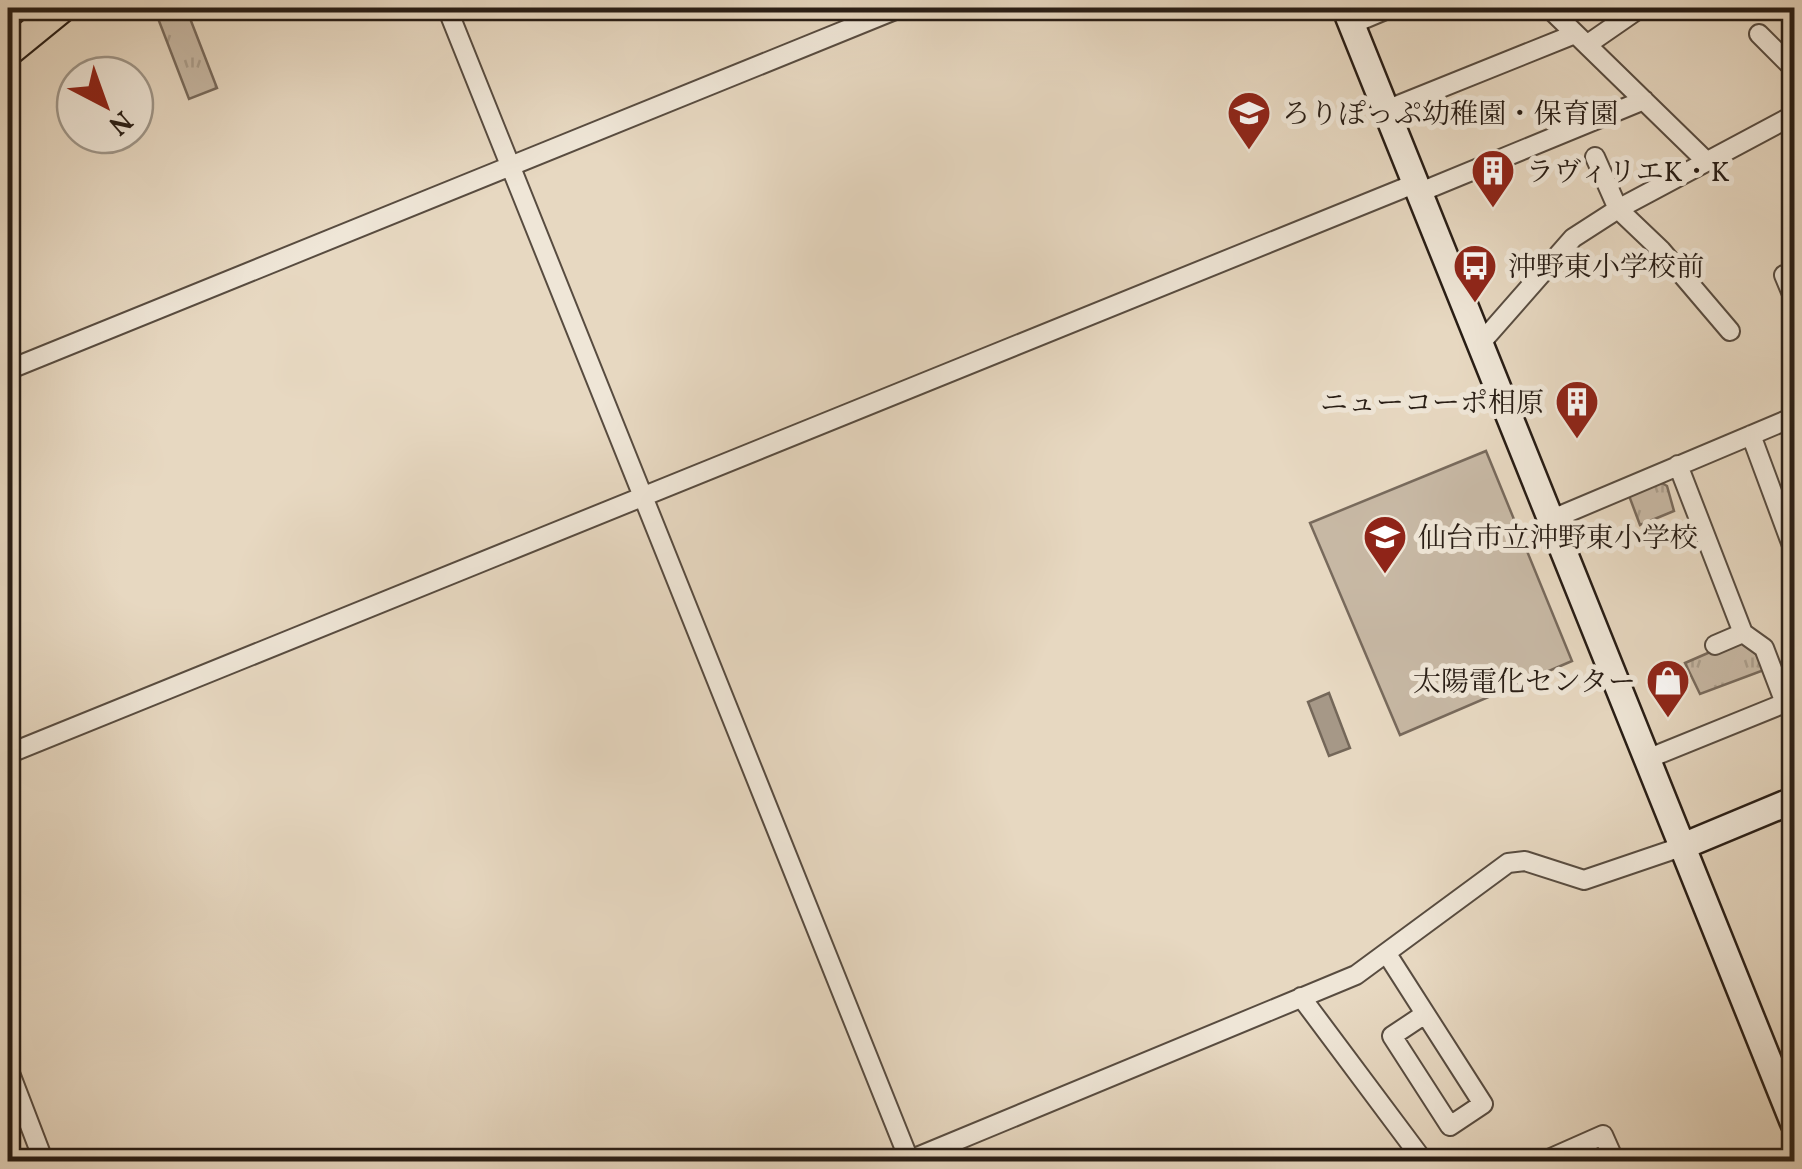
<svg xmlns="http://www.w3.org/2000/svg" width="1802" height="1169" viewBox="0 0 1802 1169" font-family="Vollkorn,'Noto Serif JP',serif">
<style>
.grass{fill:url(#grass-tufts);stroke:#786a5c;stroke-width:2.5}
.pitch{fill:#c7b8a4;stroke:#786a5c;stroke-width:2.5}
.water{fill:#a69887;stroke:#746759;stroke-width:2.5}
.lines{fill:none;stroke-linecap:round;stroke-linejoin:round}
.street-casing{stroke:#584c40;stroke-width:22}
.secondary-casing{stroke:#281d15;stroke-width:30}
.primary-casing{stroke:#281d15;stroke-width:32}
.street{stroke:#efe6d7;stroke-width:18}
.secondary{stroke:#efe6d7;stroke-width:25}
.primary{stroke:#e7d8c1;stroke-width:28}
.labels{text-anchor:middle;stroke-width:10;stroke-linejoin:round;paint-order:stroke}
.poi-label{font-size:28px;fill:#281d15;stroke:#efe6d7;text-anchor:start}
</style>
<defs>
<pattern id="grass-tufts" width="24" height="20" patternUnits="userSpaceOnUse" patternTransform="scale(2.5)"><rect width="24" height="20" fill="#c7b8a4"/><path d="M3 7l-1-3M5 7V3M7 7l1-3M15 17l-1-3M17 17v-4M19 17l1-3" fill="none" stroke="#ab9e8c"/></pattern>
</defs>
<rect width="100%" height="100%" fill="#e7d8c1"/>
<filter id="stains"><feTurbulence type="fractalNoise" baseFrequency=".002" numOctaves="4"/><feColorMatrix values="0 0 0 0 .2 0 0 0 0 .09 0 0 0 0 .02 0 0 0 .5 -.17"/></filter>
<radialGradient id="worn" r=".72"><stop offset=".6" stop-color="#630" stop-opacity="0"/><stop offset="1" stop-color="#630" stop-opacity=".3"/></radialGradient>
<!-- grass -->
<path class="grass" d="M154,8H186L217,88L189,99Z
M1657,480L1667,486L1674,511L1640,525L1628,493Z
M1740,639L1757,651L1764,670L1700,694L1685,663Z"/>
<!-- pitch -->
<path class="pitch" d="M1486,451L1572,661L1400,735L1310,523Z"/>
<!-- water -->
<path class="water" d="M1329,693L1350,748L1329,756L1308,702Z"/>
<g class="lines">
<defs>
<path id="street" d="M447,8L910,1162
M1549,8L1707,162
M1352,24L1390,8
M1759,34L1794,69
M1588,44L1640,8
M1386,110L1575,34
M1595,157L1618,209L1661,250L1730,331
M1418,193L1644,100
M1784,275L1794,299
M1479,345L1573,238L1618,209L1794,115
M8,370L900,8
M1751,435L1794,551
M1550,520L1794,417
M1715,645L1743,633
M8,754L1414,184
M1647,759L1785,703L1764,648L1743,633L1678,465
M1387,954L1483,1104L1450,1126L1392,1036L1425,1014
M1301,997L1422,1159L1440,1162
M8,1068L44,1162
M905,1162L1356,975L1508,863L1525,861L1584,880L1681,847
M1542,1162L1603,1135L1615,1162"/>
<path id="secondary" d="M1345,8L1794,1124
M1681,847L1794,800"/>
<path id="primary" d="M8,52L62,8"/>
</defs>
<!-- street casing -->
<use href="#street" class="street-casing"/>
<!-- secondary casing -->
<use href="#secondary" class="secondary-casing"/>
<!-- primary casing -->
<use href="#primary" class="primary-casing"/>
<!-- street -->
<use href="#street" class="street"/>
<!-- secondary -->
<use href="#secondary" class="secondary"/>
<!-- primary -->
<use href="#primary" class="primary"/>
</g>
<!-- icons -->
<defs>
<symbol id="school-pin" viewBox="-11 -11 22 30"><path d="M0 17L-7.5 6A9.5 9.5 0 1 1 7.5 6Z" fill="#8f2418" stroke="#efe6d7"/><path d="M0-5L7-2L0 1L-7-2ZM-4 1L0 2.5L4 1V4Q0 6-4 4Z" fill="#fff"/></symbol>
<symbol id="building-pin" viewBox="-11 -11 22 30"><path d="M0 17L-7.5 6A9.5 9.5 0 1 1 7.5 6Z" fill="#8f2418" stroke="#efe6d7"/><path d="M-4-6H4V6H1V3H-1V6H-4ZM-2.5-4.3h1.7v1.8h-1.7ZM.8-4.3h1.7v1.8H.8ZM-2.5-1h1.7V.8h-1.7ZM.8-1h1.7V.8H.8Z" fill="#fff"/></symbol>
<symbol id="bus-pin" viewBox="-11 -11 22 30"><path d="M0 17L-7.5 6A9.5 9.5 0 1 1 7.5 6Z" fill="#8f2418" stroke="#efe6d7"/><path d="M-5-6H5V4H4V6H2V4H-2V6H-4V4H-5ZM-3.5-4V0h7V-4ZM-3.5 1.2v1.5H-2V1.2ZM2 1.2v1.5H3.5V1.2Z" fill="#fff"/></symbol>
<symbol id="shop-pin" viewBox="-11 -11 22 30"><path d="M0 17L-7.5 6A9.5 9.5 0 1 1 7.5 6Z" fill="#8f2418" stroke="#efe6d7"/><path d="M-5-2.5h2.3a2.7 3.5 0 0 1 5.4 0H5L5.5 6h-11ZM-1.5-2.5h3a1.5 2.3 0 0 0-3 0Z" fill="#fff"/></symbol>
</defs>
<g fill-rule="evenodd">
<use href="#school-pin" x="1224" y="88" width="50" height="68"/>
<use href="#building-pin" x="1468" y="146" width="50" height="68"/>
<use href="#bus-pin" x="1450" y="241" width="50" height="68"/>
<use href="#building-pin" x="1552" y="377" width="50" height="68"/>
<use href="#school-pin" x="1360" y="512" width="50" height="68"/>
<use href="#shop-pin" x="1643" y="656" width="50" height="68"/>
</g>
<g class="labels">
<!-- poi labels -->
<g class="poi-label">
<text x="1282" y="123">ろりぽっぷ幼稚園・保育園</text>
<text x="1526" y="181">ラヴィリエK・K</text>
<text x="1508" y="276">沖野東小学校前</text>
<text x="1544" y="412" text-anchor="end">ニューコーポ相原</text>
<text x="1418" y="547">仙台市立沖野東小学校</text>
<text x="1636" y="691" text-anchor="end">太陽電化センター</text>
</g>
</g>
<!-- margin -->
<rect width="1802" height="1169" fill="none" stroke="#e7d8c1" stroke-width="40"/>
<rect x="10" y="10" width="1782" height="1149" fill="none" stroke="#281d15" stroke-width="5"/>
<rect x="20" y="20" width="1762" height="1129" fill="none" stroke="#281d15" stroke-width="2.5"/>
<!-- north arrow -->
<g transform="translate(105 105) rotate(139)"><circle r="48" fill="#efe6d7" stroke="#9f9689" stroke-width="2.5"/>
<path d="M0-8L18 38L0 25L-18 38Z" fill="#8f2418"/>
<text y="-15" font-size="28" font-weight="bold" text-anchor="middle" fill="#281d15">N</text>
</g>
<rect width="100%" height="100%" filter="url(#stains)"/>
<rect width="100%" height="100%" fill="url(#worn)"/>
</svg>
